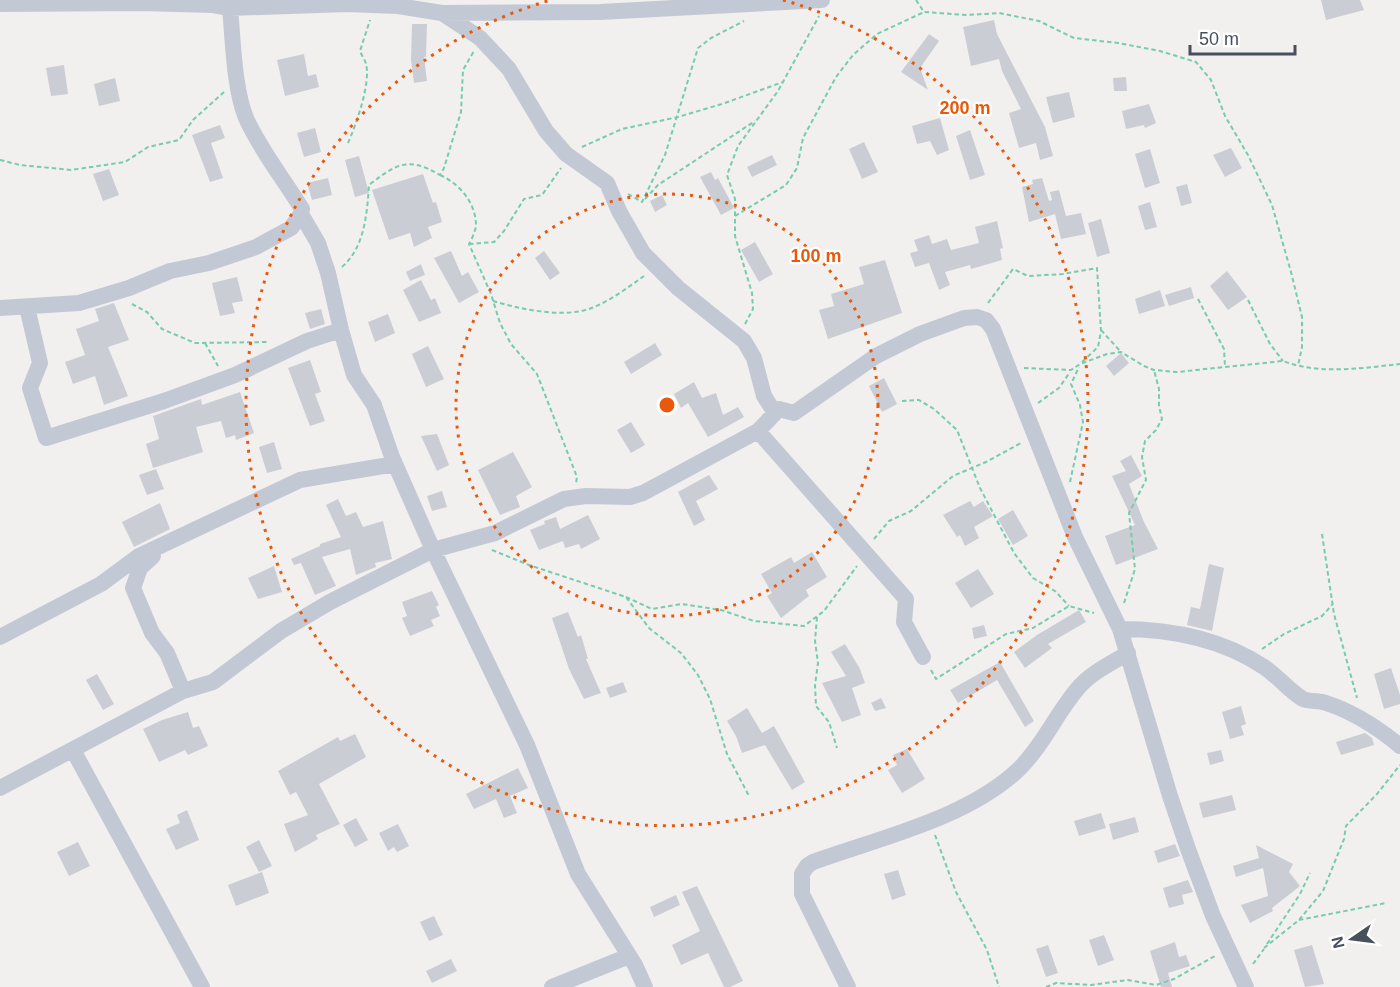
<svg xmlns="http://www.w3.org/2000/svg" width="1400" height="987" viewBox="0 0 1400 987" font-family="Helvetica,sans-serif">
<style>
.building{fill:#cbcdd5}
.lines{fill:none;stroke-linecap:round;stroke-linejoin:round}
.path{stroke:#76ccac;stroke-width:2;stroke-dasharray:4.5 3;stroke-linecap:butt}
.minor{stroke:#c3c9d4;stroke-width:16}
.ring{fill:none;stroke:#e8590c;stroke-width:3;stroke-dasharray:3 6}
.centre{fill:#e8590c;stroke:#fff;stroke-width:3}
.ring-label{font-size:18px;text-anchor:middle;font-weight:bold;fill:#e8590c;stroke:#fff;stroke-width:4.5;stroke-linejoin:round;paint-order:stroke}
</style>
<rect width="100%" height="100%" fill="#f2efef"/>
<!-- building -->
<path class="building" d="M1321,0H1360L1364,10L1326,20Z
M994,20L997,34L1045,127L1053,156L1040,160L1036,143L1019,148L1009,113L1021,109L1002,71L999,59L971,66L963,27Z
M412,24H427L426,57H424L427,81L414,83L411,60Z
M929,34L939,41L920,68L928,90L901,72Z
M304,54L308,76L316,74L319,87L285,96L277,60Z
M64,65L68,94L51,96L46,68Z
M1126,77L1127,91H1114L1113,78Z
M115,78L120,101L99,106L94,84Z
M1069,92L1075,117L1053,123L1046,97Z
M1149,104L1156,123L1145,128L1144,125L1126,129L1122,111Z
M940,118L949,150L937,155L930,141L917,144L912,126Z
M220,125L225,138L211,143L223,178L210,182L192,135Z
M315,128L321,152L304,157L297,133Z
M970,130L985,175L970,180L956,136Z
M864,142L878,172L862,179L849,149Z
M1231,148L1242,168L1225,177L1213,155Z
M1150,149L1160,183L1145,188L1135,154Z
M772,155L777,165L752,177L747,167Z
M359,156L369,193L355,197L345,160Z
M109,169L119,195L103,201L93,174Z
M711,172L715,180L718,178L734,208L721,215L700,177Z
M423,174L433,203L436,202L442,222L428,227L432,238L414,247L410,233L389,240L372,190Z
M328,178L332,195L312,200L307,183Z
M1042,178L1049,201L1052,200L1050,192L1059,190L1066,216L1081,213L1086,234L1061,239L1055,214L1029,222L1022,187L1033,184L1032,180Z
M1187,184L1192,203L1181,206L1176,187Z
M662,195L667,205L655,212L650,201Z
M1150,202L1157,227L1145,230L1138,206Z
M1101,219L1110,253L1097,257L1088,223Z
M997,221L1003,248L1000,249L1002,260L971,269L970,265L945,272L950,285L939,290L929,263L915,267L910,253L918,251L914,240L929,235L932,244L947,239L951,250L979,243L975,227Z
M755,242L773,274L759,282L741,250Z
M451,251L462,276L468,272L479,292L459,303L434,258Z
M544,251L560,273L550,280L535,258Z
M885,260L902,313L828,339L819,310L834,306L831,294L864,284L859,267Z
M421,264L425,275L410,281L406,272Z
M1227,271L1247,297L1228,310L1210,286Z
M237,277L243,301L232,303L235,313L220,316L212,283Z
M421,280L431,300L435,298L441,313L419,322L403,290Z
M1191,287L1194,298L1169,306L1165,295Z
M1160,290L1165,306L1139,314L1135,299Z
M114,303L129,340L108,347L128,396L104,405L95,376L73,384L65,362L85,355L76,329L99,321L95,309Z
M321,309L325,324L310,329L305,313Z
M388,314L395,333L375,342L368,322Z
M655,343L662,355L631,374L624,362Z
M428,346L444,379L426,387L412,354Z
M1121,353L1129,363L1114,376L1106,366Z
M310,360L321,392L315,394L325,421L310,426L288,368Z
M884,378L897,404L882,412L869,386Z
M694,382L702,398L716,393L723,415L738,407L744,417L708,437L688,403L681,408L674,394Z
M240,392L254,433L236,440L235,435L226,438L221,421L196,427L203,452L153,468L146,444L159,439L153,416L201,399L202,405Z
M631,422L645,445L631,453L617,430Z
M437,434L449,465L437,471L421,436Z
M274,442L282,469L267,473L259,447Z
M513,452L532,487L516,496L520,507L500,515L478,470Z
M1131,455L1142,476L1129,484L1144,522L1158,549L1116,565L1105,536L1135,525L1112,476L1126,471L1120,461Z
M156,469L164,489L147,495L139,475Z
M709,475L718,489L696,501L705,520L694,526L678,492Z
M442,491L447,507L432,511L427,496Z
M338,499L346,516L356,512L363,527L383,521L392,559L375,563L376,567L356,575L350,549L322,557L336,586L315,595L301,563L294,565L291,559L320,546V544L341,537L326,505Z
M970,501L974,507L983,501L993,516L974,527L979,538L965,546L960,535L957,537L943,515Z
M160,503L170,529L134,547L122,522Z
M1013,510L1028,536L1013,545L998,519Z
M588,515L600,539L581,549L579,544L565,548L563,541L539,550L530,530L545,524L544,521L556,517L560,529Z
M812,552L827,577L806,590L809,596L781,618L767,596L772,593L761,574L791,557L794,563Z
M1209,564L1224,568L1212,631L1187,625L1191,607L1200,609Z
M274,566L282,592L258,599L248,578Z
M978,569L994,594L971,608L955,583Z
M432,591L439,605L436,607L440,616L431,620L434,626L410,636L402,618L407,616L402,602Z
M1079,610L1086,622L1048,644L1052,648L1025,668L1014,652L1037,635Z
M568,612L578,637L581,635L588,659H586L601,693L584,699L569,669L552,618Z
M984,625L987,636L974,639L972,628Z
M845,644L860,669L865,683L852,688L861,715L842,722L822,683L846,676L831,652Z
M1000,662L1034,721L1025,727L997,680L958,703L950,690Z
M1391,668L1400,695V704L1384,709L1374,674Z
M97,674L114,704L103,710L86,680Z
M623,682L627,692L610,698L606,688Z
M881,698L886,708L875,711L871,703Z
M1241,706L1246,724L1241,726L1244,735L1230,739L1222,712Z
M747,708L762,733L774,726L805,782L792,790L765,745L742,753L736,736L727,721Z
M188,712L193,728L199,726L208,746L188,755L185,750L159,762L143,729L162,720Z
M1365,733L1372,738L1374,745L1341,755L1336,742Z
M355,734L366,757L319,784L340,824L316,835L318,839L295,852L284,824L308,815L296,792L290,795L278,771L338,737L340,741Z
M907,749L925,779L902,793L888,770L897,765L893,755Z
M1221,750L1224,761L1210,765L1207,753Z
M518,768L528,788L510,796L517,813L504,818L496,799L474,809L466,794Z
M1232,795L1236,810L1203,818L1199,803Z
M187,810L199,840L176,850L166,829L180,823L177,815Z
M1101,813L1106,828L1079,836L1074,821Z
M1135,817L1139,832L1113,840L1109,824Z
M356,818L368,840L355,847L343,825Z
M398,824L409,846L397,852L394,847L388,851L379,833Z
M259,840L272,866L259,872L246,847Z
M78,842L90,866L69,876L57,852Z
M1175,844L1180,856L1158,863L1154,851Z
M1256,845L1293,864L1289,872L1300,886L1272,908L1273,911L1250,923L1241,905L1268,896L1263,868L1236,877L1233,866L1259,858Z
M898,870L906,895L892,900L884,874Z
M262,872L269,893L236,906L228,885Z
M1188,880L1193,892L1182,895L1184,904L1169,908L1163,888Z
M697,886L743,981L730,987H724L708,953L681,965L672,945L700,931L682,892Z
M676,895L680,905L654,917L650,907Z
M434,916L443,935L429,941L420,922Z
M1104,935L1114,960L1098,966L1089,940Z
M1175,942L1179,957L1186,955L1190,966L1168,973L1172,987H1161L1150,951Z
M1048,945L1058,973L1046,977L1036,949Z
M1312,945L1324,984L1305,987L1294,950Z
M451,959L457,971L432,983L426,971Z"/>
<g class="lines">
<!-- path -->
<path class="path" d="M916,0L924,12L967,15L999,13L1039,21L1074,38L1118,43L1160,51L1196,62L1211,80L1225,116L1248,155L1272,205L1291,272L1302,317V347L1298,366
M348,143C356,125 371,83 366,64C365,60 362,56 360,51L370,20
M582,147L622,129L678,117L722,104L783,82
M0,160L20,165L71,170L125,162L148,147L179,140L193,120L224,92
M440,175C460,184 476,203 476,226C475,232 472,239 469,244L491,294L500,323L511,344L537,374L577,477L576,483
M628,194L642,202L665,155L698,48L711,38L744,21
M645,199L658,185L755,121
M735,216L786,185L797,168L803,138L836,77L853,55L877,34L924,12
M469,244L494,242L504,231L524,199L542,195L561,168
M342,267C365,247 367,213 369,185C396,164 408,156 440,175L444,168L461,112L463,70L474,51
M1198,299L1224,349L1225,366
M1248,300L1270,344L1283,361
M493,301C519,309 562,318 589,309C609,302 627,288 644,276
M988,303L1013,269L1028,276L1063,274L1097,268L1101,331L1098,347L1082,362
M132,304L147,312L162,329L195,343L269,342
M745,324L753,309L752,293L735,236V199L727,175L738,146L778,91L819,16
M1101,330L1121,352
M205,343L218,366
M1024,368L1071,370L1080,364L1107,354L1121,352L1144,366L1154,370L1177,372L1283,361C1319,375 1363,368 1400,364
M902,401L919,400L934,409L957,430L980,488L1014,553L1033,578L1055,591L1069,606
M1038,403L1059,388L1070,372
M1070,482L1083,422L1080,405L1071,384L1079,367
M1322,534L1334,614L1357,698
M874,539L889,521L911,511L953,476L986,462L1021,443
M492,550L529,565L626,597L649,628L681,653L698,675L710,699L727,754L749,796
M626,597L652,609L682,604L721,610L754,621L804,626L824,611L857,566
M1124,603L1135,569L1129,513L1146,480L1142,457L1145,441L1156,430L1162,419L1159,406V389L1154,370
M817,617L815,641L818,663L815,685L816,706L829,722L837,748
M1262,649L1284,634L1322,616L1332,605
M931,670L936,679L1006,634L1033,628L1069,606L1094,613
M935,835L956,892L987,950L999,987
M1299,920L1386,903
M1267,944L1300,894L1310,873
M1264,948L1299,920L1323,891L1344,839L1346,826L1377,794L1400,765
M1253,964L1264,949
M1046,987L1056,983L1091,985L1128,980L1156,985L1174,979L1215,956"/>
<!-- minor -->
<path class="minor" d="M0,4L141,3L213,5L230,8L347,4L398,6L442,13L600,12L822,0
M230,8C233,40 234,89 246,118C259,148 285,181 302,209L301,214L318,243L328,273L341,330L354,375L374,405L392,457L433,550L527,745L578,874L635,965L645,987
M442,13L480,38L509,69L546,131L566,154L607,183L619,211L643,253L678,288L744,341L754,358L764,396L775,413L779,409
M27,307L40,363L30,388L46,438L164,401L235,375L307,341L341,330
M0,308L79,303L129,288L170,271L209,263L256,247L291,228L301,214
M758,431L906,599L904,622L923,657
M153,556L140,568L133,588L152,633L167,653L183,691
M1120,629C1170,629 1222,639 1264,667C1278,676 1289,691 1303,699C1310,702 1319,700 1326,703C1354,712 1377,727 1400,746
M0,637L101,584L139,556L300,480L395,464
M73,750L202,987
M0,788L183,691L213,682L281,631L330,602L433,550L495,533L564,499L586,496L630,497L643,493L758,431L779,409L794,413L876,356L920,334L964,318L977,317L986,320L993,329L1075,537L1120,629L1170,796L1188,849L1213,916L1246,987
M552,987L629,956
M848,987L802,894V874L807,866L813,862C879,838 969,818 1020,768C1044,744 1057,712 1079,687C1092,672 1112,663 1128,653"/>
</g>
<!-- distance rings -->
<g class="ring">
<circle cx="667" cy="405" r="211"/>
<path d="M783 0A421 421 0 1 1 551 0"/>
</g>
<circle cx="667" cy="405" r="9" class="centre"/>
<g class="ring-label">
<text x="965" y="114">200 m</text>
<text x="816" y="262">100 m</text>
</g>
<!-- north arrow -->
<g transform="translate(1352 939) rotate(256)" stroke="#ffffff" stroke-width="4.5" paint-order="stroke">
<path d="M0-4.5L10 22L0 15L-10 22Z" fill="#47505c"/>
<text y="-9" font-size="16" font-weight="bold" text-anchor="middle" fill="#47505c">N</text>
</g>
<!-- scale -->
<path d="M1190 45v9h105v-9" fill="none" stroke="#47505c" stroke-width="3"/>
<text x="1199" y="45" font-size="18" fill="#47505c" stroke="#ffffff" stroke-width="4.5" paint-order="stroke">50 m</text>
</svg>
